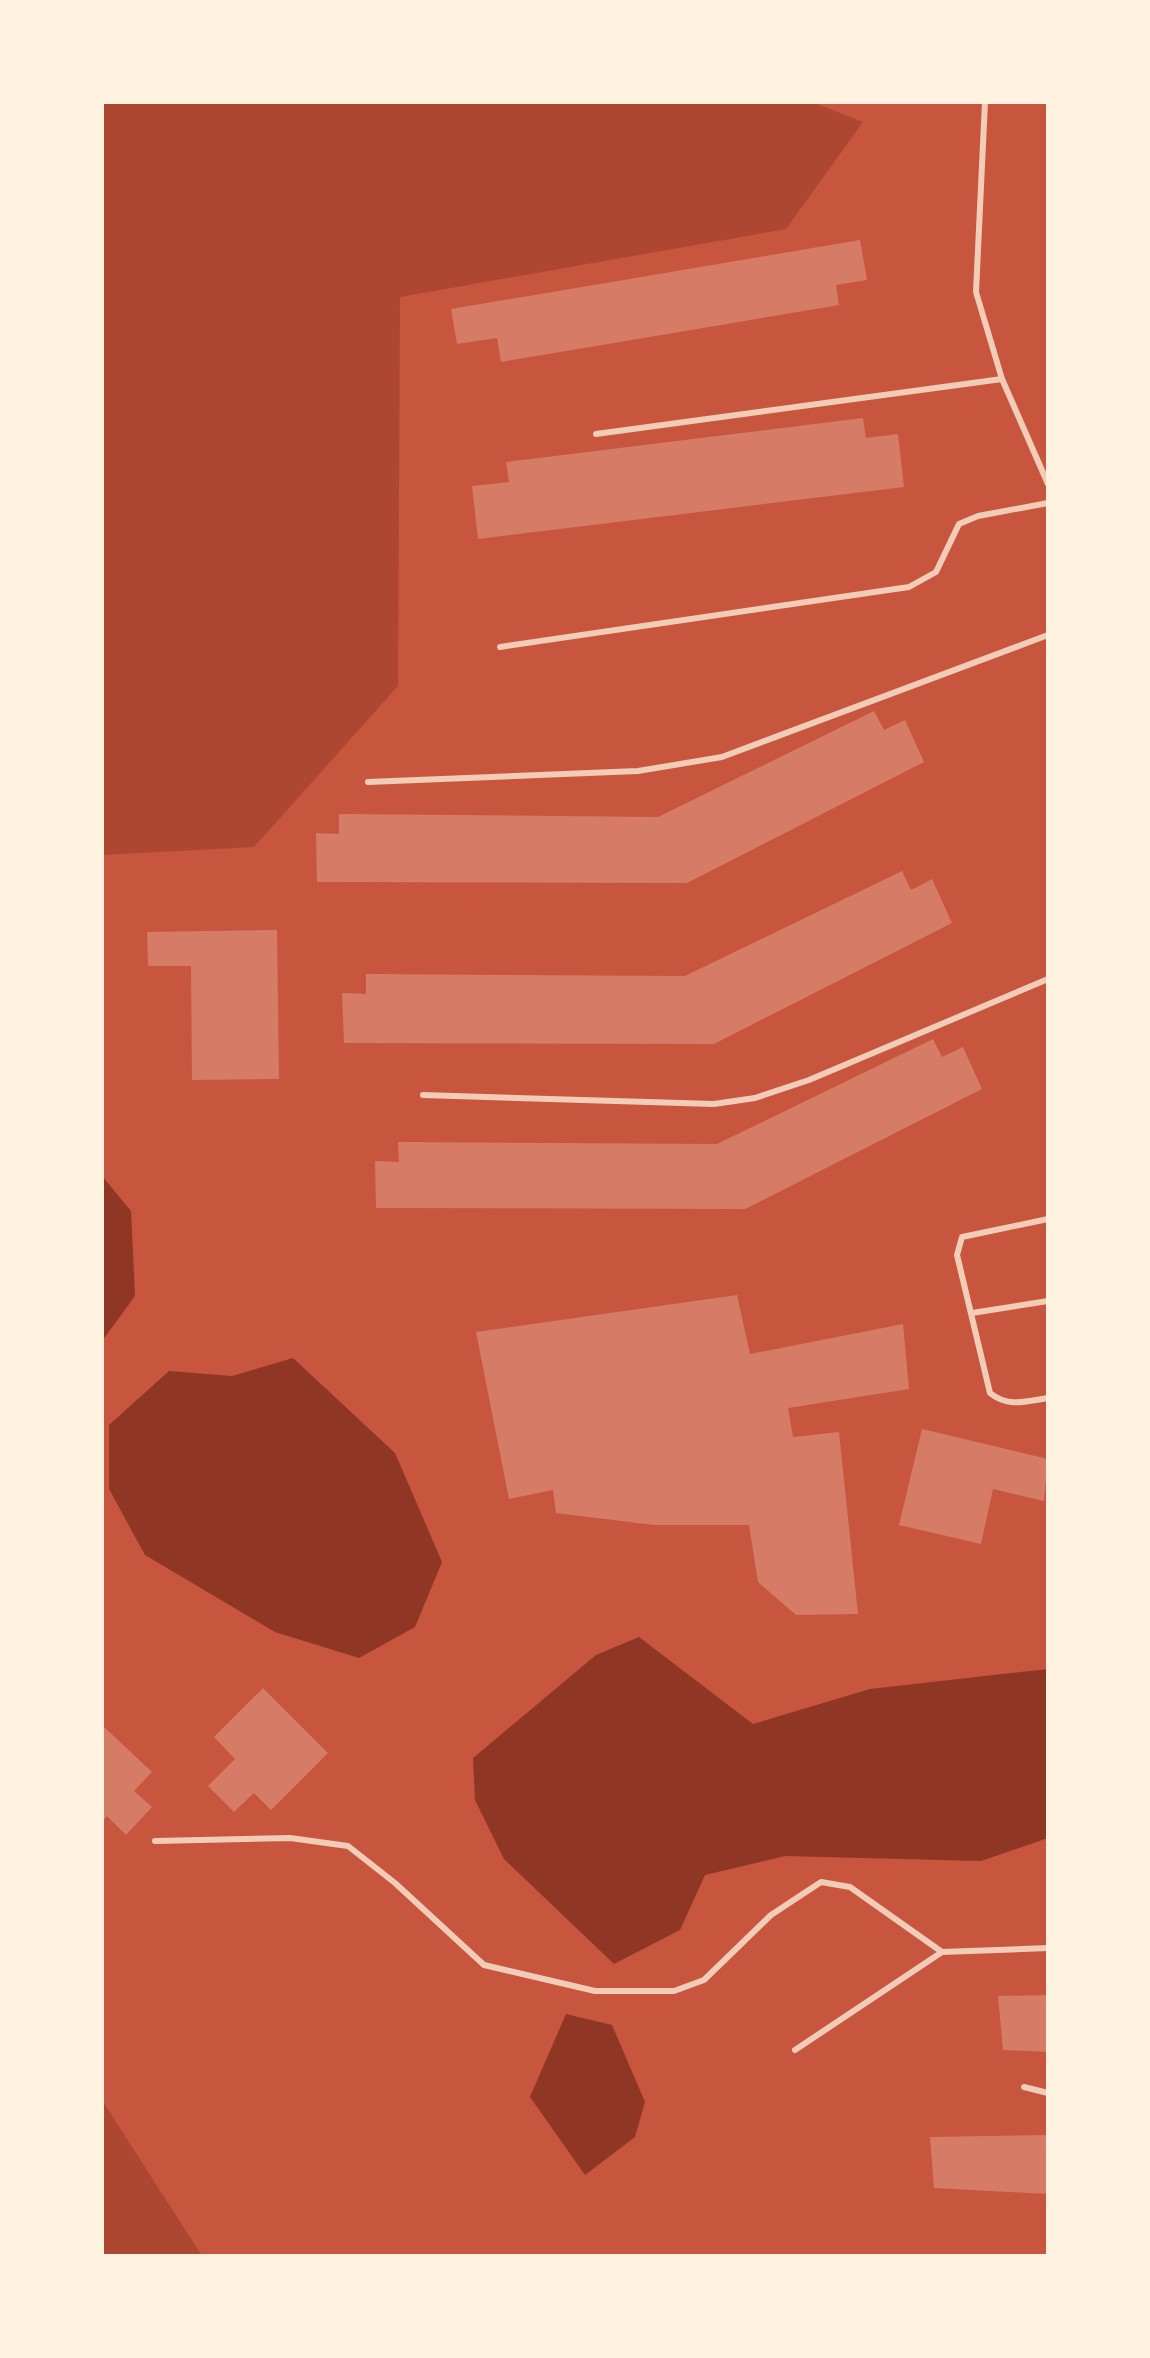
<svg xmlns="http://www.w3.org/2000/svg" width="1150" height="2358" viewBox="0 0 1150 2358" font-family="Overpass,sans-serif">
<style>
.green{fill:#ae4732}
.water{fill:#8f3625}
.building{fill:#d67c66}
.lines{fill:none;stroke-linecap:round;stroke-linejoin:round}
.service{stroke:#f1ccb7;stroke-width:6}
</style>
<rect width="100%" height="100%" fill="#c8553d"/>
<!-- green -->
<path class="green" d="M102,102H812L863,122L786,229L400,297L398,686L254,847L102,855Z
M102,2100L202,2256H102Z"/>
<!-- water -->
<path class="water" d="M102,1176L131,1211L135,1296L102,1341Z
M293,1358L395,1453L442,1562L415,1627L359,1658L275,1632L145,1555L109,1489V1425L169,1371L232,1376Z
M639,1637L753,1724L870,1689L1048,1669V1838L981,1861L785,1856L705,1875L680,1930L614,1964L504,1859L475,1800L473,1758L596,1655Z
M566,2014L612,2025L645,2102L635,2137L585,2175L530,2097Z"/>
<!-- building -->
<path class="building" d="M860,240L867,280L836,285L839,305L501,362L497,338L457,344L451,309Z
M863,418L866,438L898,434L904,487L478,539L472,486L509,482L506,462Z
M874,711L884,730L905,720L924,762L687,883L317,882L316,833L339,834V814L658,817Z
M902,871L911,890L932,879L952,923L714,1044L344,1043L342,993L366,994V974L685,976Z
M277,930L279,1079L192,1080L191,966H148L147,932Z
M933,1039L942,1057L963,1047L982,1089L745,1209L376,1208L375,1161L399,1162L398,1142L717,1144Z
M737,1295L750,1354L903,1324L909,1389L788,1408L793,1437L839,1432L858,1614L796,1615L758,1582L749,1525H654L556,1513L553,1490L509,1499L476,1332Z
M922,1429L1048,1459L1044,1501L993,1489L981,1544L899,1525Z
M263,1688L328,1753L271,1810L254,1793L234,1812L208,1786L235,1759L214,1737Z
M102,1725L152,1772L134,1791L152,1807L126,1835L107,1816L102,1822Z
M1048,1995V2052L1003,2050L998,1996Z
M1048,2135V2194L934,2188L930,2137Z"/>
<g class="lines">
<!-- service -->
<path class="service" d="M985,102L976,292L1002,379L1048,484
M596,434L1002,379
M500,647L909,587L936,572L959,524L978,516L1048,503
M368,782L638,771L722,757L1048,635
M423,1095L714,1104L755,1098L809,1080L1048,979
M1048,1219L962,1237L957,1255L990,1393C1008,1408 1027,1401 1048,1398
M972,1313L1048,1301
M155,1841L290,1838L348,1846L395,1883L484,1965L595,1991H674L704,1980L771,1915L821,1882L850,1887L942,1952
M795,2050L942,1952L1048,1948
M1024,2087L1048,2093"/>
</g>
<!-- border -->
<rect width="1150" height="2358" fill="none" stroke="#fff3e0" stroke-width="208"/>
</svg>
